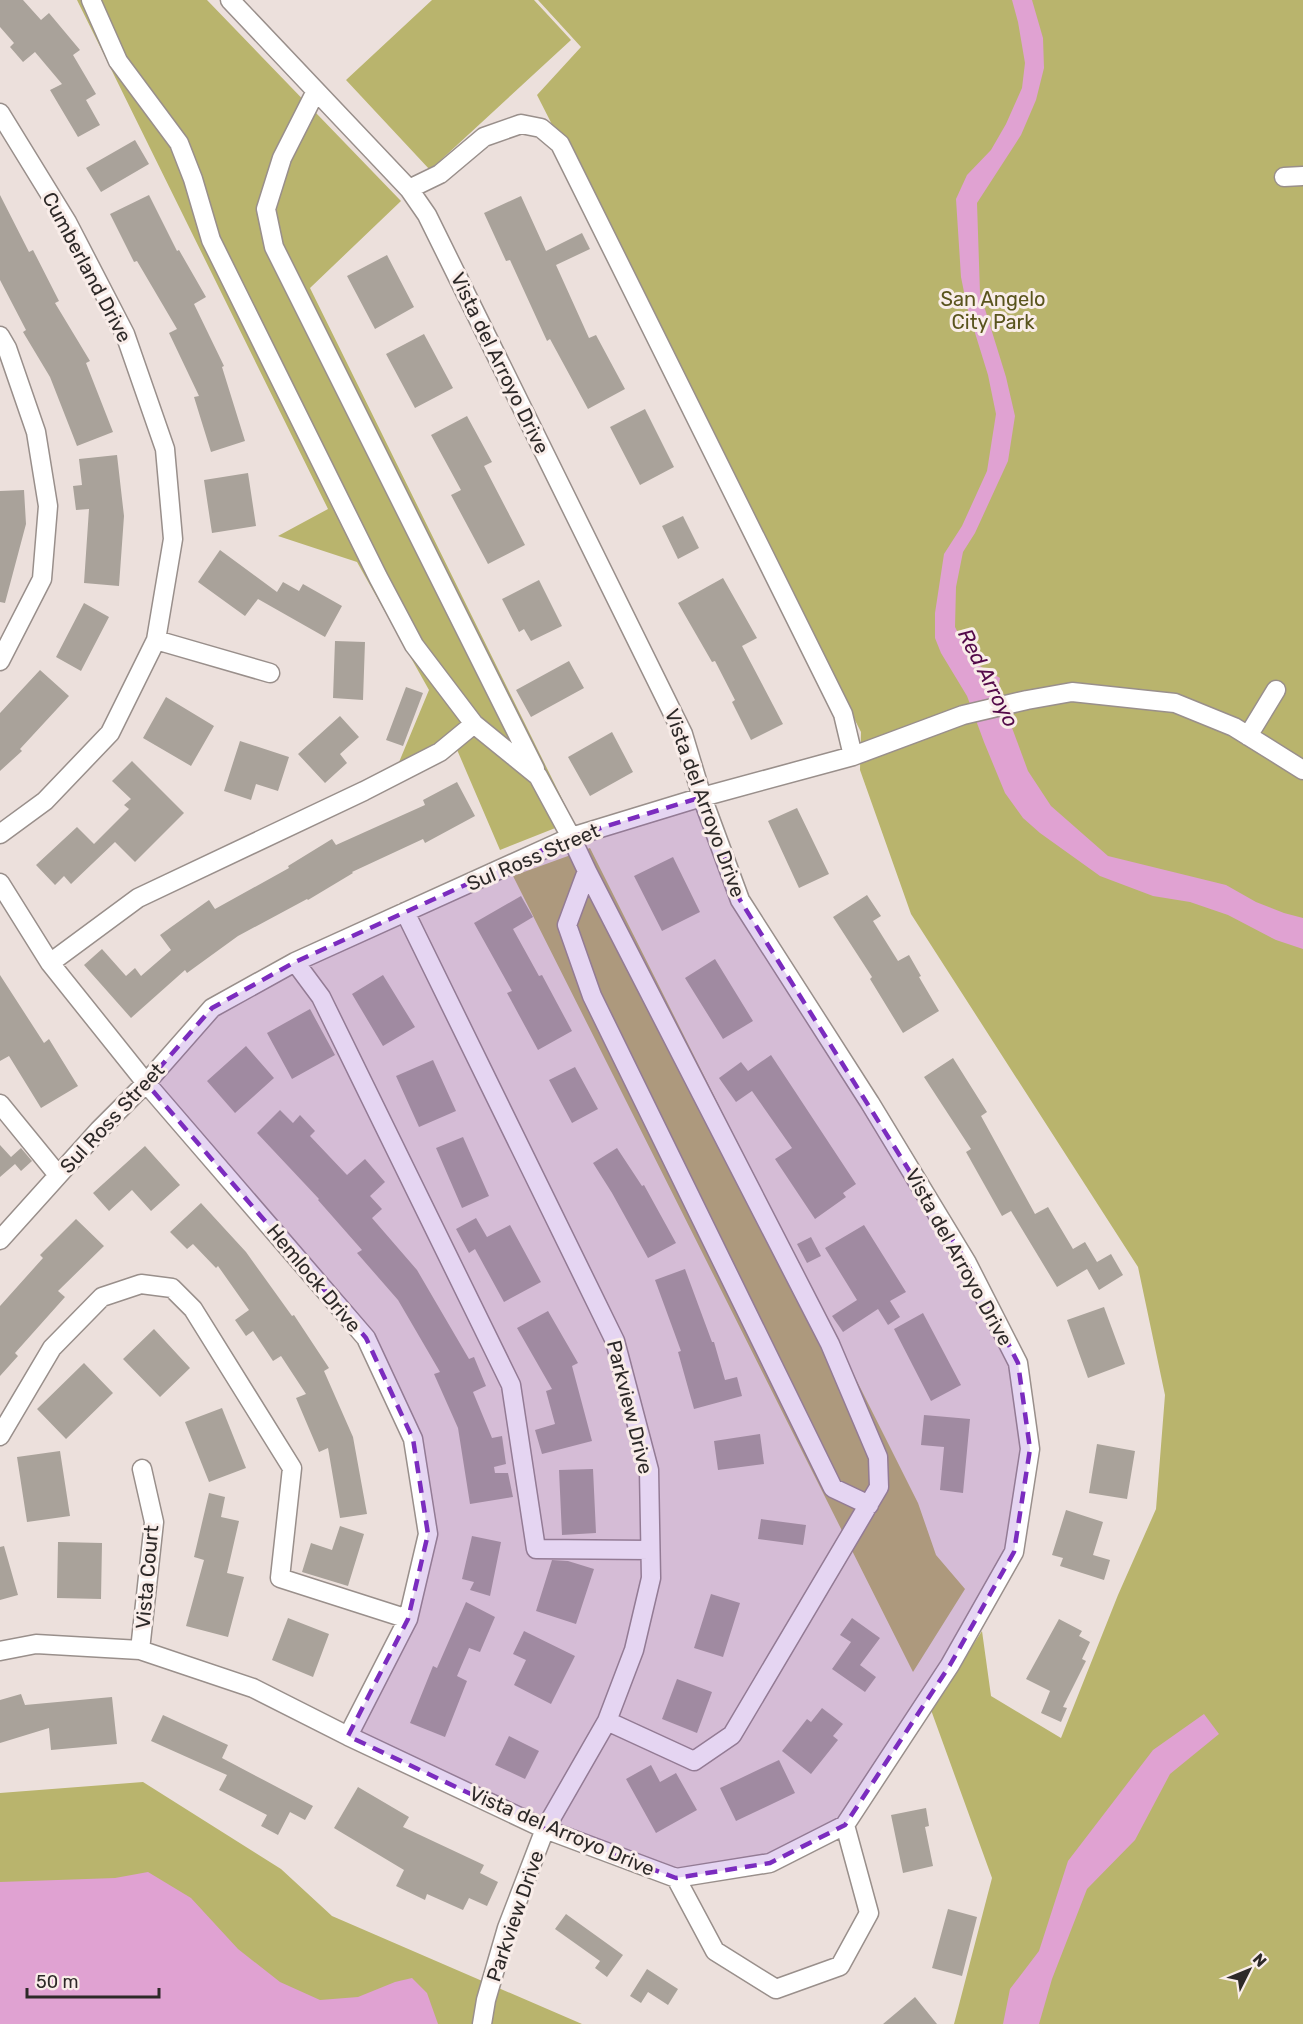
<svg xmlns="http://www.w3.org/2000/svg" width="1303" height="2024" viewBox="0 0 1303 2024" font-family="Rubik,sans-serif">
<style>
.green{fill:#b9b46d}
.water{fill:#e0a2d2}
.building{fill:#a9a29a}
.lines{fill:none;stroke-linecap:round;stroke-linejoin:round}
.minor-casing{stroke:#998f8b;stroke-width:21}
.minor{stroke:#fff;stroke-width:18}
.marked{fill:#7b2cbf;fill-opacity:0.2;stroke:#7b2cbf;stroke-width:4.5;stroke-dasharray:12 8;stroke-linejoin:round}
.labels{text-anchor:middle;stroke-width:6;stroke-linejoin:round;paint-order:stroke}
.street-label{font-size:20px;fill:#2d2928;stroke:#f9ede9}
.park-label{font-size:20px;fill:#59541d;stroke:#f9ede9}
.water-label{font-size:21px;font-style:italic;fill:#530a49;stroke:#f9ede9}
</style>
<rect width="100%" height="100%" fill="#ece0dc"/>
<!-- green -->
<path class="green" d="M77,0H207L401,201L310,288L573,821L500,850L452,738L397,767L429,690L357,562L278,536L328,509Z
M432,0H534L571,40L430,170L346,80Z
M538,0H1303V2024H954L992,1878L931,1710L982,1631L991,1696L1061,1738L1118,1595L1156,1509L1165,1395L1138,1267L911,914L860,770L861,732L537,95L581,47Z
M590,848L918,1503L936,1555L965,1589L913,1672L513,876Z
M143,1782L281,1869L332,1916L582,2024H0V1793Z"/>
<!-- water -->
<path class="water" d="M1012,0H1032L1043,38L1044,68L1036,100L1021,135L977,203L980,293L1006,377L1015,416L1008,461L975,533L963,552L956,587L955,627L973,662L1000,678L998,690L1028,771L1051,806L1108,856L1226,885L1256,902L1284,913L1303,918V949L1276,940L1228,915L1190,902L1153,896L1100,876L1040,833L1023,818L1005,793L984,742L967,696L941,653L935,638V613L944,554L962,526L987,471L996,414L988,375L967,307L961,277L956,199L967,175L991,150L1006,124L1022,88L1025,63L1018,22Z
M1204,1714L1219,1734L1170,1774L1135,1840L1087,1889L1052,1979L1039,2024H1003L1010,1989L1039,1951L1068,1861L1153,1750Z
M148,1872L191,1898L238,1949L280,1982L320,2000L358,1997L395,1982L412,1978L427,1993L438,2024H0V1882L115,1878Z"/>
<!-- building -->
<path class="building" d="M0,0H23L41,20L49,13L80,50L73,55L96,94L86,100L100,125L78,137L50,90L62,84L35,52L23,62L10,47L14,43L0,27Z
M135,140L149,164L101,192L86,168Z
M0,195L29,252L33,250L59,301L55,303L90,361L86,363L113,432L77,446L50,377L23,332L26,330L0,280Z
M149,195L177,251L179,250L206,297L194,304L224,366L222,367L245,441L211,452L194,397L199,396L169,333L177,329L137,261L134,262L110,214Z
M521,196L546,251L582,233L590,249L556,265L589,338L596,335L625,389L588,409L550,339L547,341L510,260L506,261L484,213Z
M387,255L414,307L375,329L347,276Z
M424,334L453,388L415,408L386,354Z
M645,409L674,467L640,485L610,427Z
M467,416L492,462L484,466L525,545L488,564L451,495L461,490L431,435Z
M117,455L124,516L119,586L84,583L89,509L76,510L73,486L82,485L79,459Z
M248,473L256,526L212,533L204,480Z
M24,490L26,524L5,603L0,602V491Z
M683,516L699,548L678,559L662,526Z
M220,550L277,592L283,582L299,591L303,584L342,606L325,637L258,599L245,616L198,582Z
M723,578L757,638L742,646L783,724L751,740L732,702L735,700L715,661L712,662L678,603Z
M539,580L562,626L531,641L524,629L519,632L502,599Z
M84,603L109,617L81,671L56,657Z
M335,641L365,642L363,700L333,698Z
M569,661L584,688L531,717L516,690Z
M40,670L69,696L20,749L22,751L0,771V713Z
M406,687L423,693L403,746L386,740Z
M166,697L214,726L191,766L143,738Z
M340,716L359,737L340,754L347,763L325,783L298,754Z
M612,732L633,772L590,796L568,757Z
M240,741L289,757L278,791L256,784L251,800L224,791Z
M132,761L184,813L135,862L115,842L71,884L64,876L55,885L36,865L77,827L94,844L129,809L124,805L131,799L112,781Z
M457,782L475,816L425,843L423,839L352,872L353,873L308,900L307,899L238,936L187,973L185,970L131,1018L84,965L102,949L126,976L135,968L141,976L171,950L160,935L209,900L215,909L289,868L288,866L332,839L336,845L425,805L423,800Z
M797,808L829,874L799,888L768,821Z
M673,857L700,912L662,931L634,876Z
M867,895L881,916L873,921L898,961L909,955L921,976L919,977L939,1011L903,1033L870,979L872,977L833,917Z
M521,896L533,917L513,929L539,976L542,975L572,1031L538,1050L507,993L512,991L474,923Z
M715,959L753,1021L723,1039L685,978Z
M0,975L44,1043L49,1039L78,1086L41,1108L9,1056L0,1061Z
M383,975L415,1027L383,1046L352,994Z
M310,1009L335,1055L292,1079L267,1033Z
M246,1046L274,1078L235,1113L207,1081Z
M771,1055L856,1184L843,1193L846,1197L815,1219L775,1159L792,1148L752,1091L736,1102L719,1078L741,1062L748,1071Z
M953,1058L987,1112L981,1116L1035,1214L1048,1207L1073,1249L1085,1242L1097,1262L1111,1254L1123,1275L1099,1290L1087,1269L1057,1287L1011,1211L1002,1216L966,1152L971,1149L924,1077Z
M433,1060L456,1111L419,1127L396,1076Z
M575,1067L598,1109L572,1123L549,1080Z
M280,1110L293,1123L300,1115L315,1131L310,1136L347,1175L365,1159L385,1182L370,1196L382,1209L372,1218L417,1270L469,1359L474,1357L486,1386L473,1392L492,1438L502,1436L506,1464L494,1467L495,1473H508L513,1497L470,1504L458,1428L434,1374L440,1372L398,1300L357,1253L362,1250L318,1200L319,1199L257,1133Z
M463,1137L489,1196L462,1208L436,1148Z
M0,1145L11,1157L21,1148L32,1161L21,1171L15,1164L0,1177Z
M145,1146L180,1185L151,1211L132,1190L109,1211L93,1193Z
M617,1148L642,1186L644,1185L676,1243L648,1258L612,1193L593,1163Z
M201,1203L246,1252L292,1316L294,1315L329,1368L324,1371L353,1437L367,1514L340,1518L328,1448L319,1452L296,1398L306,1394L281,1356L273,1361L253,1331L246,1336L235,1320L249,1310L218,1266L216,1268L193,1244L187,1249L170,1232Z
M476,1218L487,1237L510,1225L541,1282L504,1302L475,1249L469,1253L456,1229Z
M76,1219L104,1246L58,1291L65,1297L15,1353L18,1356L0,1376V1306L43,1258L40,1255Z
M864,1225L906,1292L890,1301L900,1317L888,1325L878,1309L843,1332L832,1316L857,1300L825,1248Z
M811,1237L821,1256L807,1263L797,1244Z
M685,1269L712,1342H714L725,1380L737,1377L742,1396L694,1409L678,1352L681,1351L655,1280Z
M1104,1307L1125,1364L1088,1378L1067,1320Z
M548,1311L578,1363L572,1366L592,1441L542,1454L535,1430L555,1424L546,1391L552,1389L517,1328Z
M923,1313L961,1385L931,1401L894,1329Z
M154,1329L190,1368L160,1397L123,1359Z
M84,1363L113,1393L66,1439L37,1409Z
M222,1408L246,1468L209,1482L185,1422Z
M924,1415L970,1419L963,1493L940,1490L944,1447L921,1445Z
M760,1434L764,1464L718,1470L714,1441Z
M1097,1444L1135,1451L1127,1499L1089,1493Z
M60,1451L70,1516L27,1522L17,1457Z
M593,1469L596,1533L562,1535L559,1470Z
M209,1493L225,1497L221,1517L239,1521L227,1573L244,1577L228,1637L186,1626L204,1560L194,1557Z
M1066,1510L1103,1522L1093,1555L1110,1560L1104,1580L1060,1566L1063,1558L1052,1555Z
M761,1519L806,1525L803,1545L758,1539Z
M340,1526L364,1534L348,1586L302,1572L311,1543L332,1550Z
M472,1536L501,1542L490,1596L470,1590L474,1582L462,1579Z
M58,1542L102,1543L101,1599L57,1598Z
M4,1546L18,1595L0,1600V1547Z
M552,1560L568,1561L594,1569L576,1624L536,1611Z
M711,1594L740,1603L723,1657L694,1648Z
M466,1602L495,1617L480,1652L469,1648L457,1676L467,1681L445,1737L410,1723L433,1666L437,1668Z
M288,1618L329,1634L313,1677L272,1660Z
M852,1618L880,1638L860,1665L876,1677L865,1692L832,1669L851,1642L840,1635Z
M1059,1619L1082,1631L1079,1636L1090,1642L1082,1659L1086,1661L1063,1707L1067,1708L1061,1722L1041,1713L1050,1691L1026,1679Z
M524,1631L575,1656L551,1704L514,1685L526,1660L513,1654Z
M677,1679L712,1692L697,1733L662,1719Z
M21,1694L25,1705L112,1697L117,1744L51,1750L49,1728L0,1743V1700Z
M822,1708L843,1724L833,1736L838,1740L811,1774L782,1751L807,1719L811,1722Z
M163,1715L228,1745L222,1758L313,1806L305,1820L290,1812L278,1835L261,1826L267,1815L219,1790L227,1775L151,1741Z
M509,1736L539,1751L525,1779L495,1765Z
M779,1760L795,1793L736,1821L720,1788Z
M651,1765L660,1782L676,1773L697,1810L656,1833L626,1779Z
M358,1787L409,1817L403,1827L484,1865L480,1873L498,1882L487,1906L469,1898L463,1910L427,1894L425,1900L396,1886L404,1870L334,1828Z
M926,1808L929,1826L925,1827L933,1866L903,1873L891,1815Z
M948,1909L977,1917L962,1976L932,1968Z
M566,1914L623,1955L607,1977L595,1968L600,1961L555,1929Z
M647,1969L678,1989L668,2005L648,1992L641,2003L630,1996Z
M915,1997L937,2024H883Z"/>
<g class="lines">
<defs>
<path id="minor" d="M91,0L118,61L179,143L193,179L211,240L378,577L414,645L474,724L538,776L571,837L587,871L567,925L592,996L833,1488L869,1505
M316,91L282,158L266,209L274,247L535,769
M0,113L67,222L125,334L165,449L173,539L156,640L110,733L45,801L0,834
M1284,177L1303,176
M409,189L440,174L484,137L521,124L541,128L560,144L843,714L853,756
M0,336L7,348L36,432L48,506L42,579L0,661
M156,640L270,673
M1248,736L1276,690
M587,871L830,1344L878,1457L879,1487L732,1735L694,1761L607,1721
M0,883L50,963L146,1083L366,1338L413,1439L428,1534L408,1619L348,1736
M405,912L615,1341L649,1470L651,1578L634,1650L607,1721L545,1829L507,1928L486,2000L482,2024
M295,962L321,997L511,1385L536,1549L650,1550
M50,963L138,898L364,791L440,752L474,724
M0,1104L58,1175
M0,1240L99,1130L146,1083L212,1008L295,962L571,837L702,797L853,756L963,715L1027,700L1072,692L1175,703L1234,727L1303,770
M0,1436L52,1348L102,1297L141,1284L172,1288L193,1309L292,1468L280,1578L408,1619
M140,1650L154,1522L142,1469
M0,1651L36,1644L140,1650L253,1688L348,1736L545,1829L676,1878L770,1863L845,1825L950,1665L1014,1552L1030,1449L1018,1363L967,1263L870,1103L740,900L702,797L683,734L427,215L409,189L230,0
M676,1878L715,1951L776,1989L840,1966L869,1913L845,1825"/>
</defs>
<!-- minor casing -->
<use href="#minor" class="minor-casing"/>
<!-- minor -->
<use href="#minor" class="minor"/>
</g>
<!-- marked area -->
<path class="marked" d="M702,797L740,900L967,1263L1018,1363L1030,1449L1014,1552L950,1665L845,1825L770,1863L676,1878L545,1829L348,1736L408,1619L428,1534L413,1439L366,1338L146,1083L212,1008L295,962L571,837Z"/>
<g class="labels">
<!-- street labels -->
<g class="street-label">
<text transform="translate(87 267) rotate(62)" y="7">Cumberland Drive</text>
<text transform="translate(500 363) rotate(64)" y="7">Vista del Arroyo Drive</text>
<text transform="translate(705 803) rotate(70)" y="7">Vista del Arroyo Drive</text>
<text transform="translate(533 857) rotate(-23)" y="7">Sul Ross Street</text>
<text transform="translate(112 1118) rotate(-47)" y="7">Sul Ross Street</text>
<text transform="translate(959 1257) rotate(61)" y="7">Vista del Arroyo Drive</text>
<text transform="translate(314 1278) rotate(50)" y="7">Hemlock Drive</text>
<text transform="translate(630 1407) rotate(76)" y="7">Parkview Drive</text>
<text transform="translate(147 1577) rotate(-85)" y="7">Vista Court</text>
<text transform="translate(562 1831) rotate(23)" y="7">Vista del Arroyo Drive</text>
<text transform="translate(515 1916) rotate(-71)" y="7">Parkview Drive</text>
</g>
<!-- park labels -->
<g class="park-label">
<text x="993" y="306">San Angelo<tspan x="993" dy="23">City Park</tspan></text>
</g>
<!-- water labels -->
<g class="water-label">
<text transform="translate(988 678) rotate(63)" y="7">Red Arroyo</text>
</g>
</g>
<!-- north arrow -->
<g transform="translate(1249 1970) rotate(47)" stroke="#f9ede9" stroke-width="4.5" paint-order="stroke">
<path d="M0-4.5L10 22L0 15L-10 22Z" fill="#2d2928"/>
<text y="-9" font-size="16" font-weight="bold" text-anchor="middle" fill="#2d2928">N</text>
</g>
<!-- scale -->
<path d="M27 1988v9h132v-9" fill="none" stroke="#2d2928" stroke-width="3"/>
<text x="36" y="1988" font-size="18" fill="#2d2928" stroke="#f9ede9" stroke-width="4.5" paint-order="stroke">50 m</text>
</svg>
